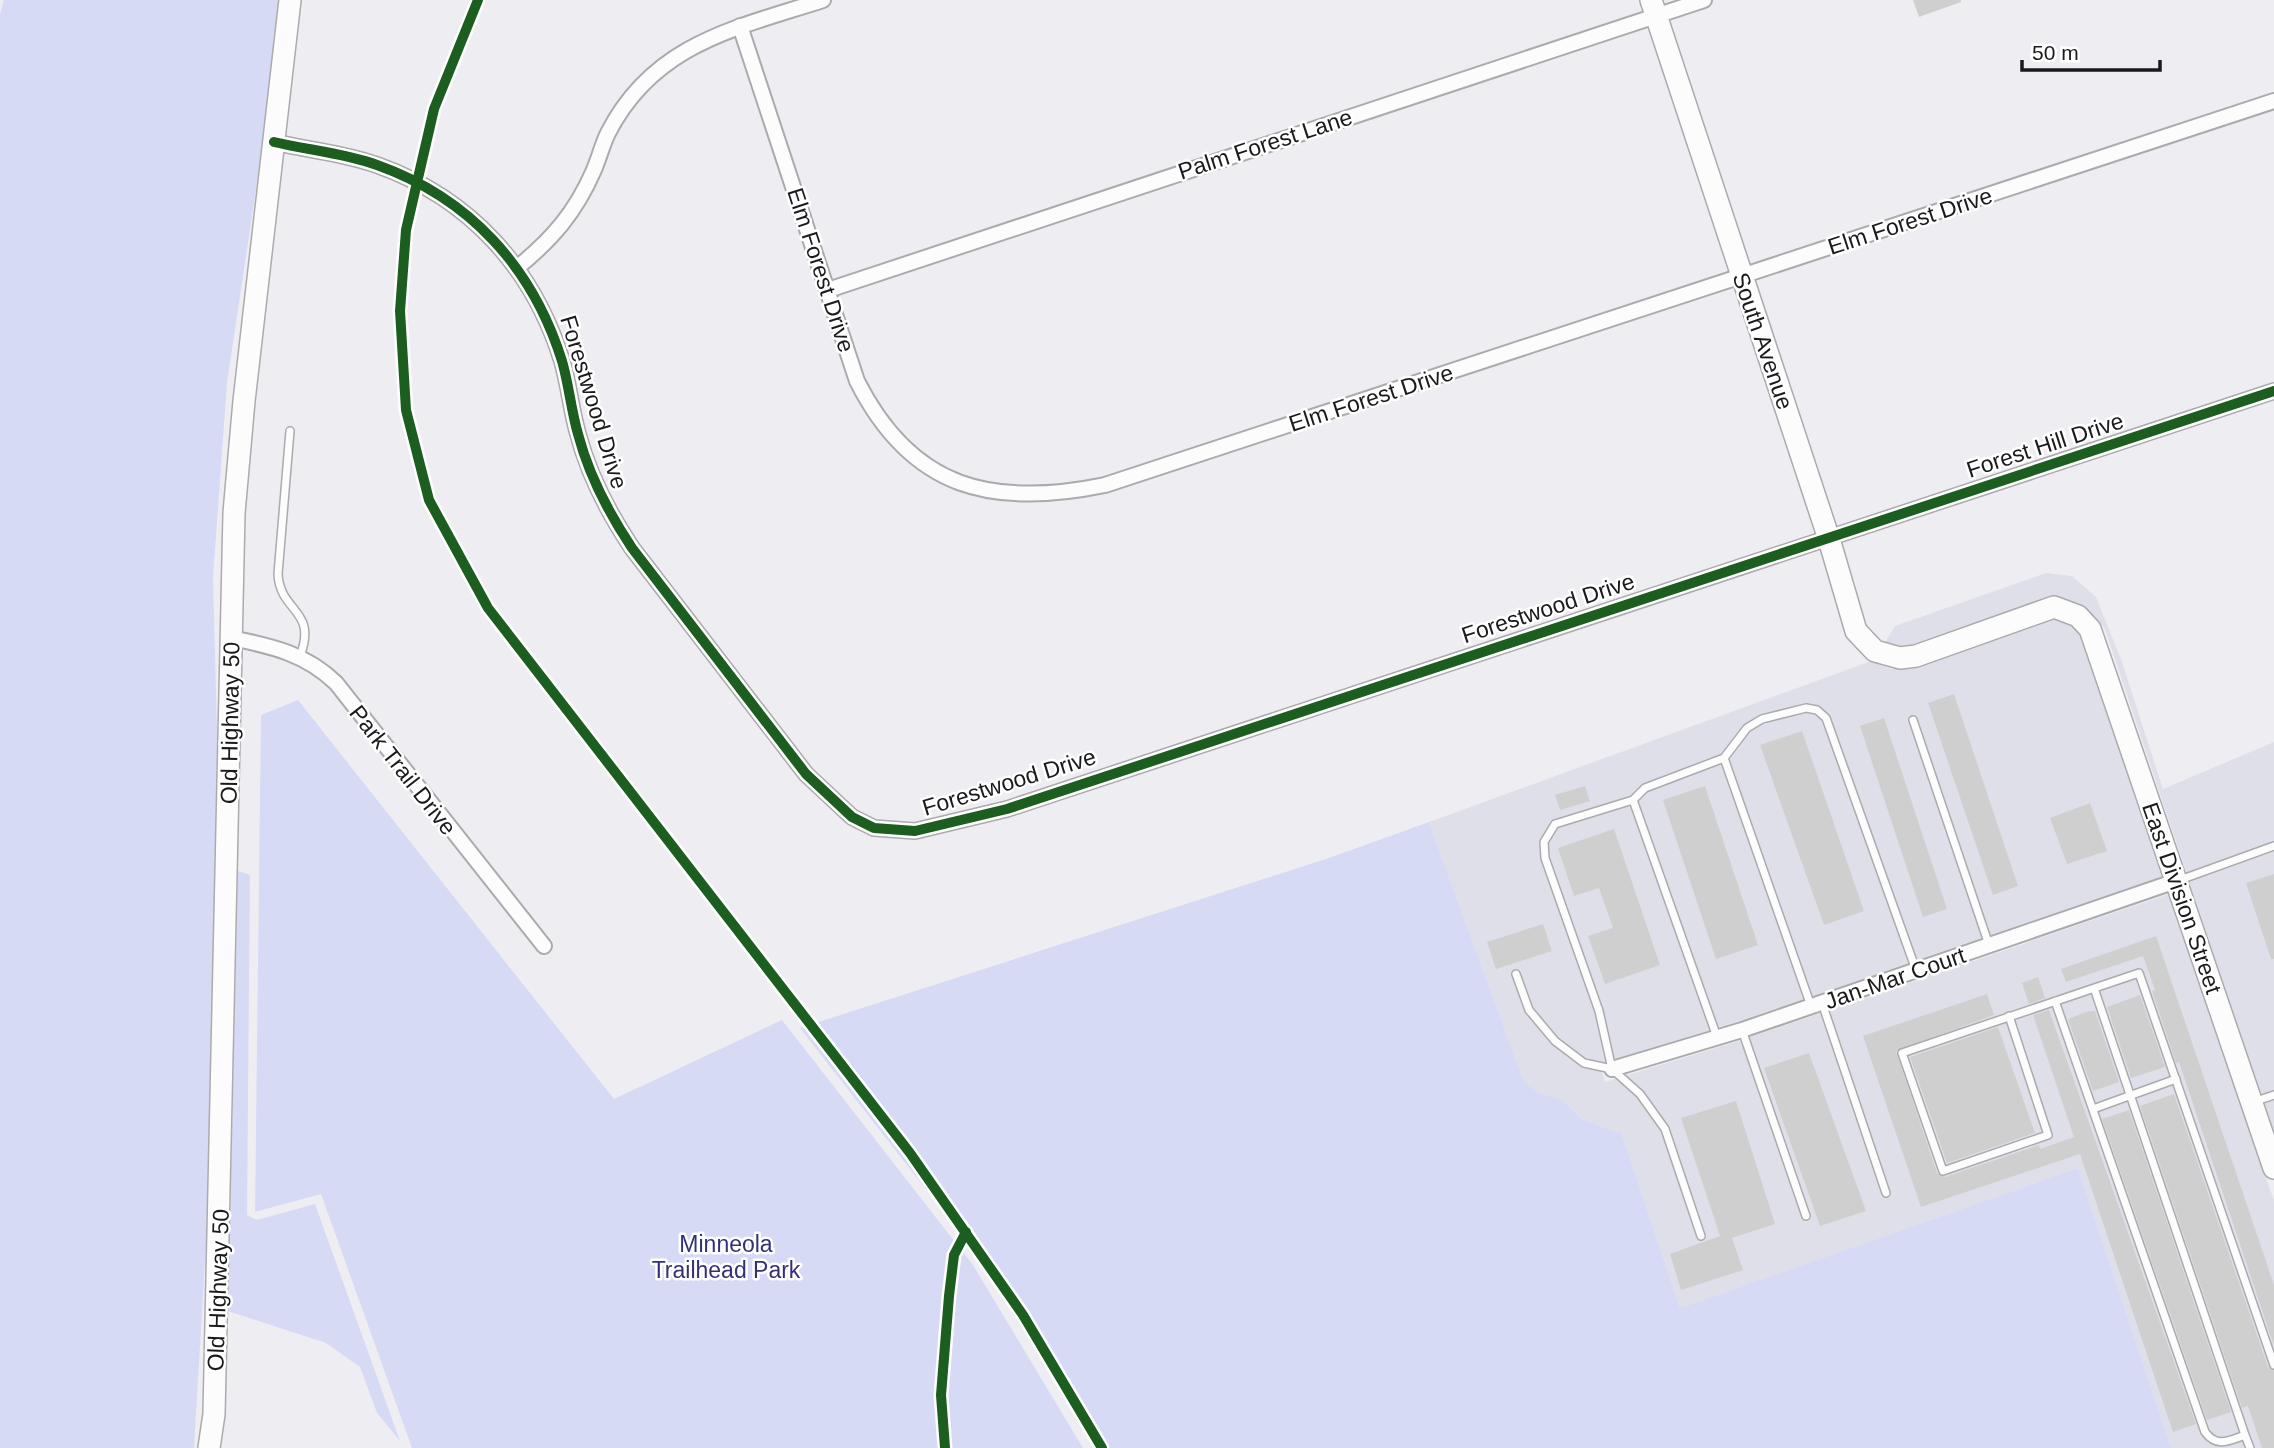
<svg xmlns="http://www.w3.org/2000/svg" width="2274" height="1448" viewBox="0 0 2274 1448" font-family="Helvetica,sans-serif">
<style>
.built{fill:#dedfe8}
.green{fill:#d7daf5}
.building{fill:#d0cfd0}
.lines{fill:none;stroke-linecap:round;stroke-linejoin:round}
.lane-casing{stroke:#ababae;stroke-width:10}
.street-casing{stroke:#ababae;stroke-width:18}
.secondary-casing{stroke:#ababae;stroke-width:24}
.lane{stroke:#fcfcfd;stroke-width:7}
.street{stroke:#fcfcfd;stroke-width:14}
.secondary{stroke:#fcfcfd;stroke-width:21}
.cycleway-casing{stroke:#fff;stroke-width:15}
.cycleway{stroke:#1b5e20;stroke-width:10}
.labels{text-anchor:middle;stroke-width:5;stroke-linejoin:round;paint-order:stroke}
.street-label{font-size:23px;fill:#191a1c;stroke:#fff}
.park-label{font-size:23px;fill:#333177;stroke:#fff}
</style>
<rect width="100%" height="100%" fill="#eeeef2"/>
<!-- built -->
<path class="built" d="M2046,573L2072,576L2096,597L2122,662L2163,789L2274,742V1135L2105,629L2095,616L2074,602L2053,598L1914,647L1901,648L1884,644L1895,626Z
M2053,617L2071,623L2081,634L2163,876L1739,1021L1599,1064L1605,1082L1745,1039L2169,894L2274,1201V1448H2171L2078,1168L1680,1308L1621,1131L1616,1132L1582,1119L1564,1101L1540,1093L1524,1082L1429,822L1871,661L1891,669H1908Z"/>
<!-- green -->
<path class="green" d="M4,0H280L265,129L227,383L213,578L218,767L211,1160L194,1448H0V14Z
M298,700L614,1099L782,1020L973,1265L1083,1448H412L321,1194L255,1212L261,715Z
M1429,822L1524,1082L1540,1093L1564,1101L1582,1119L1616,1132L1621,1131L1680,1308L2078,1168L2171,1448H1094L981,1260L800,1028L1326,859Z
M238,871L250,875L247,1215L257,1220L315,1204L400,1441L377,1413L360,1367L326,1343L228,1311Z"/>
<!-- building -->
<path class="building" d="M1913,0H1961V2L1919,17Z
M1954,694L2018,886L1993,895L1928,703Z
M1884,718L1947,909L1923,917L1860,726Z
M1802,731L1864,911L1824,925L1760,745Z
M1585,786L1590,801L1560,810L1555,795Z
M1705,786L1758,945L1716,959L1663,800Z
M2090,803L2107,851L2067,864L2050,818Z
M1614,829L1660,965L1605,984L1588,936L1613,928L1599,888L1574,896L1558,848Z
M2274,874V959H2271L2246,883Z
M1543,924L1552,951L1496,969L1487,942Z
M2156,936L2274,1285V1346L2179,1062L2176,1063L2152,991L2155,990L2143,956L2066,982L2061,969Z
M2038,977L2045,998L2029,1004L2022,983Z
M1987,994L1994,1015L1896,1051L1937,1173L1945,1177L2039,1145L2040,1149L2074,1137L2033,1015L2049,1010L2196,1424L2173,1432L2080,1154L1921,1207L1863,1036Z
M2140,995L2165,1067L2131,1078L2107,1007Z
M2089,1011H2095L2119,1082L2093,1091L2068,1019Z
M1998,1027L2035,1133L1947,1163L1910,1057Z
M1809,1053L1866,1211L1820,1226L1764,1068Z
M2174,1094L2268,1367L2274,1371V1448H2262L2248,1406L2242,1408L2140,1106Z
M1736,1101L1775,1224L1732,1238L1743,1270L1681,1290L1670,1254L1720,1236L1681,1118Z
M2129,1110L2231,1412L2207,1420L2102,1119Z"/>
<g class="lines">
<defs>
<path id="lane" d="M290,431L278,574C280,613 318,609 300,656
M1913,720L1989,945
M1724,758L1811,1006
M2177,881L2274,846
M1516,974L1529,1010L1555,1041L1584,1063L1612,1069L1640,1094L1665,1129L1701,1236
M2094,988L2245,1435
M2055,1001L2205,1432C2217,1448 2228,1441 2245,1435L2250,1448
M1822,1003L1886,1193
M2009,1016L2048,1135L1943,1171L1902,1053L2139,973L2274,1365
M1742,1030L1806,1216
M1717,1037L1633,800L1645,788L1724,758L1747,728L1762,719L1806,708L1817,710L1826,718L1916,970
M1612,1069L1599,1011L1545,858L1544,842L1555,824L1633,800
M2256,1101L2274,1095
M2093,1109L2176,1079"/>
<path id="street" d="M740,26L857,381C912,490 993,508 1105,485L2274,101
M274,142C307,150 345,153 377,165C470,198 533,268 562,361C569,385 571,410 578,434C589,476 608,512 632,548L806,774L852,817L874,828L915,831L1007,809L2274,391
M518,267C552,239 575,213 593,172C599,159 602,145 608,133C654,43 737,28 823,0
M828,290L1704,0
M231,638C272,646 306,654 336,683L544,946
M1612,1069L1742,1030L2176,881"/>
<path id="secondary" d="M1651,0L1829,539L1856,631L1875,651L1900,658L1916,656L2054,607L2078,616L2090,629L2274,1168
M209,1448L214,1414L234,513L244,401L290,0"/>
</defs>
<!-- lane casing -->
<use href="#lane" class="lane-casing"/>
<!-- street casing -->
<use href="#street" class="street-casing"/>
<!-- secondary casing -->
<use href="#secondary" class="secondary-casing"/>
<!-- lane -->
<use href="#lane" class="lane"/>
<!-- street -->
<use href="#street" class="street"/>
<!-- secondary -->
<use href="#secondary" class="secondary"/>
<defs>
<path id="cycleway" d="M478,0L434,109L406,230L400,311L406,410L429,500L488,608L910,1153L1023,1315L1102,1448
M274,142C307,150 345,153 377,165C470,198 533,268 562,361C569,385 571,410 578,434C589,476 608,512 632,548L806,774L852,817L874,828L915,831L1007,809L2274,391
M945,1448L941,1395L949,1296L954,1255L966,1232"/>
</defs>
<!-- cycleway casing -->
<use href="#cycleway" class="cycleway-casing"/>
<!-- cycleway -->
<use href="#cycleway" class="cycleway"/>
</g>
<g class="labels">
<!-- street labels -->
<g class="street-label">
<text transform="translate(1265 144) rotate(-18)" y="8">Palm Forest Lane</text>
<text transform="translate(1910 221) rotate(-18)" y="8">Elm Forest Drive</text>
<text transform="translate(821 270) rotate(72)" y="8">Elm Forest Drive</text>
<text transform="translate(1763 341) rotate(71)" y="8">South Avenue</text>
<text transform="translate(1371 398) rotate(-18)" y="8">Elm Forest Drive</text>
<text transform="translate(594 402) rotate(73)" y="8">Forestwood Drive</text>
<text transform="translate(2045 445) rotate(-18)" y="8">Forest Hill Drive</text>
<text transform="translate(1548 608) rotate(-18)" y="8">Forestwood Drive</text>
<text transform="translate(230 723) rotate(-89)" y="8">Old Highway 50</text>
<text transform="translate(403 770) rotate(52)" y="8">Park Trail Drive</text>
<text transform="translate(1009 782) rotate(-17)" y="8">Forestwood Drive</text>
<text transform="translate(2182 898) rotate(71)" y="8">East Division Street</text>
<text transform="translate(1895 978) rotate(-19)" y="8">Jan-Mar Court</text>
<text transform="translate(218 1290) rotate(-88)" y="8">Old Highway 50</text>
</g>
<!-- park labels -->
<g class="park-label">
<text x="726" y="1252">Minneola<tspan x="726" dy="26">Trailhead Park</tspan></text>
</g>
</g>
<!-- scale -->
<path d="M2022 60v10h138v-10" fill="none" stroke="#191a1c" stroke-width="3.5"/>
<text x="2032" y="60" font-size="21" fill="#191a1c" stroke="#ffffff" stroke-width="5" paint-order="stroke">50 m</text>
</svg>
